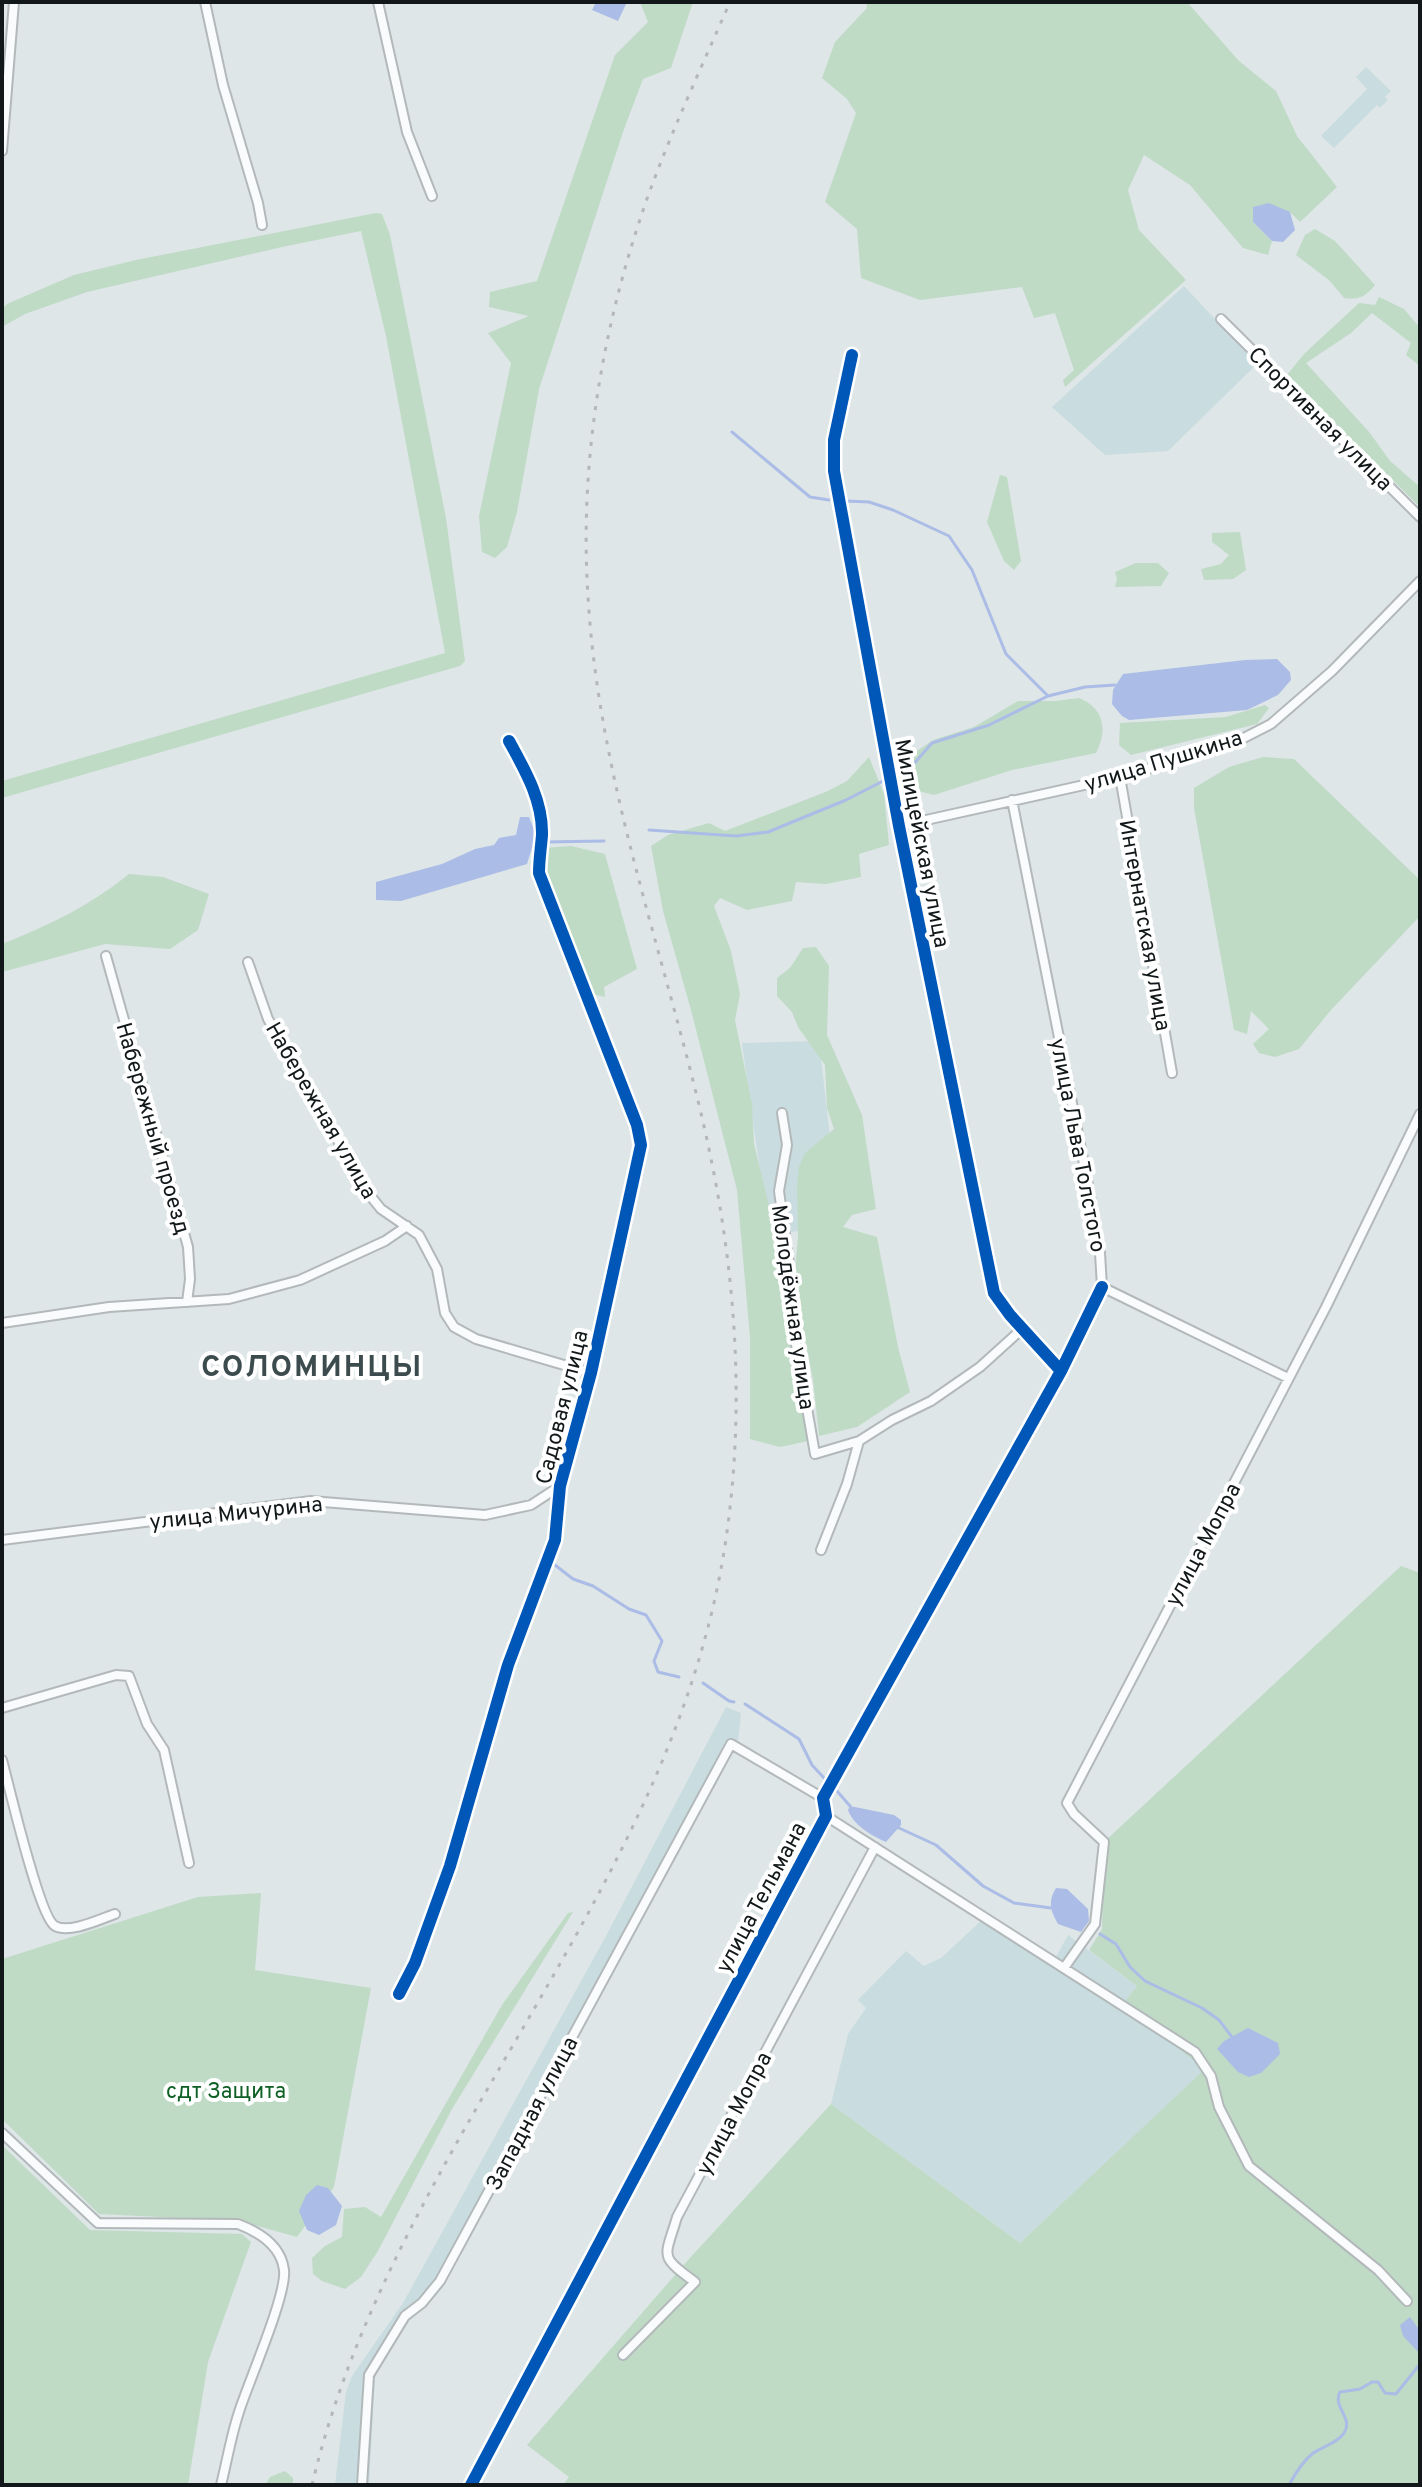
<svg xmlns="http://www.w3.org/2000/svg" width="1422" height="2487" viewBox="0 0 1422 2487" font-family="Overpass,sans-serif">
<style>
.built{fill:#c9dcdf}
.green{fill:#bfdbc5}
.water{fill:#abbce6}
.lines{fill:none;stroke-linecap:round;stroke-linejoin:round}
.stream{stroke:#abbce6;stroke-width:3}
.street-casing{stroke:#b3b9bb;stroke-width:12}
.street{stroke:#fafbfc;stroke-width:8}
.rail{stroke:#b4b6b8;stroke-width:3;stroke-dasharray:4 8;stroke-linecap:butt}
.cycleway-casing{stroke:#fff;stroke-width:17}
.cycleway{stroke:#0057b8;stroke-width:12}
.labels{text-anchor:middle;stroke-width:8;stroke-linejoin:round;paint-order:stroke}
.street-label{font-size:22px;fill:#121819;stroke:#fff}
.park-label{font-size:22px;fill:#0f6024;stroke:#fff}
.district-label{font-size:30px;font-weight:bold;letter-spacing:2px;fill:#3c4b4d;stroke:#fff}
</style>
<rect width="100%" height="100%" fill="#dee6e8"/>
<!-- built -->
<path class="built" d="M1366,67L1391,91L1385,97L1388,100L1380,108L1377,105L1334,148L1321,136L1367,89L1356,77Z
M1184,286L1257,364L1168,451L1105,455L1052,407Z
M819,1041L840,1225L769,1235L742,1043Z
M726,1707L741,1713L738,1742L444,2285L399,2329L375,2377L369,2485H335L346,2392L352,2376L403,2303L606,1936Z
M982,1920L1051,1966L1068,1935L1137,1986L1122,2005L1206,2069L1020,2243L831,2104L848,2034L866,2008L858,2000L906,1951L924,1966L941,1958Z"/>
<!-- green -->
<path class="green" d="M640,2H693L671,68L643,79L624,129L539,389L517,512L507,547L495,558L482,552L479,516L511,363L488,333L529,316L489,307L490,292L537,281L615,55L648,22Z
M866,2H1187L1239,61L1276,91L1297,136L1337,187L1300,222L1290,212L1253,222L1272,241L1268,255L1243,248L1190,185L1144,155L1128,190L1139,230L1186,280L1065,387L1063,380L1074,370L1055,313L1034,318L1022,287L920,300L861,278L857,229L825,202L856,113L847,99L822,78L835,42L867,8Z
M376,213L382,214L390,235L446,518L465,661L460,666L2,798V781L445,653L386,336L361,231L282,247L87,292L25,314L2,327V309L7,304L74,275L136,260Z
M1315,229L1335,241L1375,285C1365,297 1359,300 1344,298L1330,281L1296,255L1305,235Z
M1379,297L1404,309L1420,328V366L1406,355L1411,343L1372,313L1351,333L1306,363L1370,433L1390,461L1420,487V507L1287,375L1304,354L1359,303L1375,305Z
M1000,475L1007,477L1021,561L1014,570L1004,561L987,522Z
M1240,532L1246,570L1233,579L1204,580L1201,569L1221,564L1229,555L1212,542V533Z
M1136,563H1158L1169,573L1161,586L1115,587L1117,579L1115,572Z
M1079,698C1104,708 1108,730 1096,753L1012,770L934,795L907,788L901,762L933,740L974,727L1018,701H1056Z
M1265,705L1269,708L1257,724L1131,755L1119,745L1120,723L1226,717Z
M869,757L884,794L889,845L859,854L861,877L826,884L796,882L792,901L747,910L720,898L714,906L731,951L740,994L735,1020L752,1104L754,1144L779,1247L808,1441L780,1447L750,1439V1337L737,1190L691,1010L663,911L651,846L668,835L709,823L725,831L828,791L847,781Z
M1263,757L1294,759L1420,880V916L1331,1010L1299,1049L1275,1057L1259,1053L1253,1044L1269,1029L1251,1011L1247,1034L1234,1030L1194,808V788L1229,767Z
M571,846L605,854L637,969L604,987L605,997L592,994L546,874L545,848Z
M129,874L163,877L209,894L198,930L170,949L105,944L2,972V944C48,926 91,905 129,874Z
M816,947L829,966L827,1035L862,1115L876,1209L852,1215L843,1227L877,1237L898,1347L910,1392L857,1427L819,1436L813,1380L794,1283L798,1236L797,1183L799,1167L805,1153L834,1129L827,1108L825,1065L798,1027L792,1012L777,996V978L790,968L803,948Z
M1401,1566L1420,1573V2485H563L569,2477L527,2445L689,2259L831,2104L1020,2243L1205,2069L1122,2005L1137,1986L1089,1950L1102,1929L1104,1842Z
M261,1893L255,1970L371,1988L334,2187L297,2237L240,2221L99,2214L2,2119V1959L198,1897Z
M573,1912L452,2109L378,2251L361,2277L345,2289L322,2281L313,2274L312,2258L325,2246L342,2237L344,2209L365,2207L381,2217L502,2005L568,1913Z
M2,2145L90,2230L242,2234L251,2242L208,2362L188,2485H2Z
M285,2471L293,2478V2485H265L270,2477Z"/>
<!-- water -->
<path class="water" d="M596,2H627L618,21L592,10Z
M1269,203L1290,212L1295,230L1283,242L1272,241L1253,222V207Z
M1277,659L1290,672L1291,680L1278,695L1247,710L1129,720L1122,716L1112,704L1113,690L1123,674L1245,660Z
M520,817H529L536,835L527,864L401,901L376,900V882L442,864L475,849L494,845L499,838L516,835Z
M850,1806L894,1815L901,1820V1825L886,1842C872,1836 853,1825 848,1810Z
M1056,1888L1067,1889L1088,1909L1089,1921L1081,1932L1058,1924C1050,1910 1048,1901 1056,1888Z
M1248,2028L1278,2043L1280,2054L1261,2073L1249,2077L1238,2072L1217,2049L1224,2041Z
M317,2185L328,2188L342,2206L336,2225L319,2235L307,2230L299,2211L306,2195Z
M1410,2317L1420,2331L1419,2353L1403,2336L1400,2325Z"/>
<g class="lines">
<!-- stream -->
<path class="stream" d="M732,432L810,497L829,500
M846,501L869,502L893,510L949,536L972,570L1006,654L1048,696
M892,776L912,766L932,743L989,725L1048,696L1085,687L1115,685
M649,830L736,836L768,832L846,800L885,780
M546,842L604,841
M555,1565L573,1579L593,1586L629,1609L646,1615L662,1641L654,1661L658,1672L679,1677
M703,1683L729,1701L734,1702
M745,1704L799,1739L812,1765L824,1778
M837,1791L850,1806
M899,1828L936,1845L983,1886L1014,1903L1051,1908
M1100,1934L1116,1944L1130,1967L1145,1981L1202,2008L1219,2020L1232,2037
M1289,2485C1295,2474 1302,2462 1312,2454C1321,2447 1338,2443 1344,2433C1354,2418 1332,2407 1340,2392L1360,2389L1372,2382H1378L1385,2393L1396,2394L1420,2364"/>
<defs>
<path id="street" d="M205,2L223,85L258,203L262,225
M378,2L407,132L432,196
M2,151L14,2
M1221,319L1420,517
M852,355L834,440V471L899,826L994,1293L1010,1315L1061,1371
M1120,777L1172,1073
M1012,800L1086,1174L1100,1253L1102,1287L1288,1378
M899,826L1120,777L1230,745L1271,724L1332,671L1420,581
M106,956L188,1247L190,1279L187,1302
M248,962L268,1019L368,1193L381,1209L419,1235L437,1269L445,1313L454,1327L476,1339L591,1373
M782,1113L787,1145L779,1191L790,1271L795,1339L815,1454L859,1441
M2,1323L109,1307L229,1299L300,1280L385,1241L407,1226
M2,1540L311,1501L485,1515L531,1505L560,1486
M821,1550L847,1484L859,1441L892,1420L931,1401L980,1367L1022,1329
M2,1708L116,1675L129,1676L147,1724L164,1750L189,1863
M2,1760C9,1785 39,1917 55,1926C70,1934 100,1919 115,1914
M826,1816L1195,2052L1211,2076L1219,2107L1249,2166L1378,2270L1407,2301
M1064,1968L1095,1924L1104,1842L1074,1814L1067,1803L1326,1307L1420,1114
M399,1994L415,1963L450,1866L508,1665L555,1540L560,1486L591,1373L641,1145L637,1125L539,873C539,860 541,848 542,835C543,801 525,770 509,741
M2,2133L98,2223L238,2224C259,2232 281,2245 284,2270C287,2295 248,2383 239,2412C231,2436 227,2461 221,2485
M623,2355L695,2282C658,2255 665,2258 677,2217L875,1847
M362,2485L369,2375L405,2316L422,2303L440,2281L731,1744L823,1798
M471,2485L826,1816L823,1798L1061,1371L1102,1287"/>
</defs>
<!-- street casing -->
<use href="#street" class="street-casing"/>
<!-- street -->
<use href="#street" class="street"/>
<!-- rail -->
<path class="rail" d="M312,2485C393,2143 674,1892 726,1539C747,1394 734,1251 700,1109C659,939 598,772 588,596C579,460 603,323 648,196C672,130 702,66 730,2"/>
<defs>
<path id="cycleway" d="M852,355L834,440V471L899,826L994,1293L1010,1315L1061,1371
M399,1994L415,1963L450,1866L508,1665L555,1540L560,1486L591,1373L641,1145L637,1125L539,873C539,860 541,848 542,835C543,801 525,770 509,741
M471,2485L826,1816L823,1798L1061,1371L1102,1287"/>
</defs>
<!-- cycleway casing -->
<use href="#cycleway" class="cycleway-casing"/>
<!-- cycleway -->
<use href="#cycleway" class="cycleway"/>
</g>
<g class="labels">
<!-- street labels -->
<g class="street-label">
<text transform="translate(1321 418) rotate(45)" y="8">Спортивная улица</text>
<text transform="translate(1163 760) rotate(-17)" y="8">улица Пушкина</text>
<text transform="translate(923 843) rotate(79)" y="8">Милицейская улица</text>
<text transform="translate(1146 925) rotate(80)" y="8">Интернатская улица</text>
<text transform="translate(322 1110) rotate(60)" y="8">Набережная улица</text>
<text transform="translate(154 1128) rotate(74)" y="8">Набережный проезд</text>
<text transform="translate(1079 1145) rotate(79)" y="8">улица Льва Толстого</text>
<text transform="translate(794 1307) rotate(82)" y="8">Молодёжная улица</text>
<text transform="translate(561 1407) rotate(-76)" y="8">Садовая улица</text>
<text transform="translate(236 1512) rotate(-6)" y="8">улица Мичурина</text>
<text transform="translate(1202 1544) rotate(-62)" y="8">улица Мопра</text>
<text transform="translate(760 1897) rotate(-62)" y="8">улица Тельмана</text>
<text transform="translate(531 2113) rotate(-62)" y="8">Западная улица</text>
<text transform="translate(733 2113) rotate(-62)" y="8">улица Мопра</text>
</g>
<!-- park labels -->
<g class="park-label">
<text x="226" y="2098">сдт Защита</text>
</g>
<!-- district labels -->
<g class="district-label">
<text x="312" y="1376">СОЛОМИНЦЫ</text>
</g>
</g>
<!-- border -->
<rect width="1422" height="2487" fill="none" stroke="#121819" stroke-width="8"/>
</svg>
